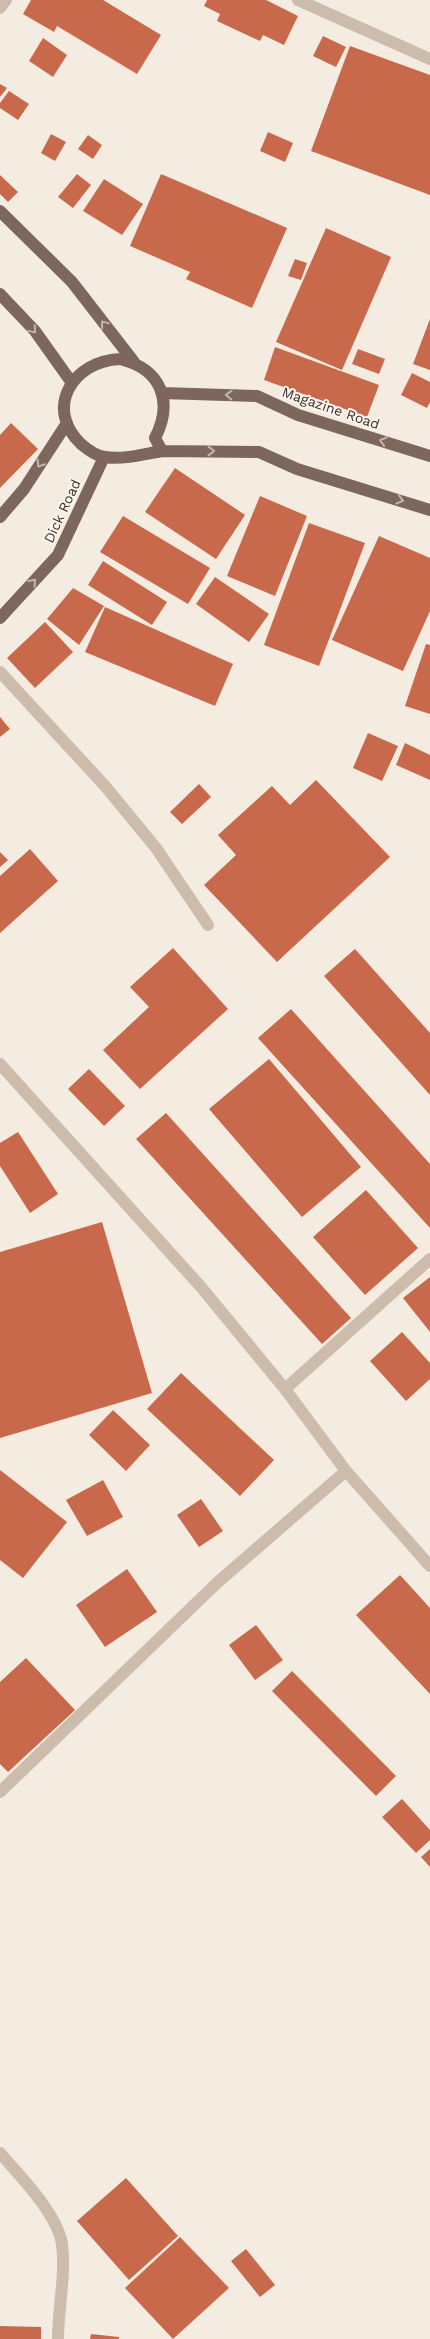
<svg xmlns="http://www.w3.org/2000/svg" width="430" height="2339" viewBox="0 0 430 2339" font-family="'Work Sans',sans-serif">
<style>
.building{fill:#c8694b}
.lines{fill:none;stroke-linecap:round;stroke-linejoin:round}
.minor{stroke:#cdbbac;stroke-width:12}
.major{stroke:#7d675c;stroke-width:12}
.oneway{stroke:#c2b5ac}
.labels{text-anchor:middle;stroke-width:4;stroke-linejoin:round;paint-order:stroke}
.street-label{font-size:14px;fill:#3b302b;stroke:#fbf5ee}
</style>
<rect width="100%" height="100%" fill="#f4ebe1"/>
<!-- building -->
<path class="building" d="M31,0H103L161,35L137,74L57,26L54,32L23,14Z
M207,0H266L298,16L284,45L263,35L260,41L217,21L220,14L204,6Z
M323,36L346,47L336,67L313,56Z
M43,38L67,55L53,77L29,61Z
M350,46L430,75V195L311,151Z
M0,84L7,88L0,97Z
M9,91L29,104L18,120L0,108V103Z
M268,132L293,143L285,162L260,151Z
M51,134L66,142L55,161L41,153Z
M88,135L102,145L93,159L78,149Z
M77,174L91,185L73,208L58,197Z
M161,174L287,228L252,308L186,279L190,272L130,246Z
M0,175L18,192L8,202L0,194Z
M104,179L143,204L122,235L83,211Z
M326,228L391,257L342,370L276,342Z
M295,259L307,263L301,280L288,276Z
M430,319V370L413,364Z
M275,347L379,385L367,417L264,380Z
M358,349L385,359L379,374L352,364Z
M412,373L430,382V402L427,408L401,395Z
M11,423L38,449L0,488V435Z
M175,468L245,515L216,559L145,512Z
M260,496L307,516L275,596L227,576Z
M123,516L210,568L188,604L100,552Z
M309,523L365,543L319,666L264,645Z
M379,536L430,558V611L403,671L332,640Z
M103,561L167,602L152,625L88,585Z
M215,577L269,614L249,642L196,604Z
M73,588L104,606L79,645L47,619Z
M105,607L233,664L215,706L85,652Z
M45,622L73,652L35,688L7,658Z
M426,644L430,645V714L405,706Z
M0,717L10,729L0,737Z
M368,733L398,746L382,781L353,768Z
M405,743L430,755V780L396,765Z
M316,780L390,857L277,962L204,885L236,855L218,835L272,786L290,805Z
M199,784L211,797L182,824L170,812Z
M30,849L58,881L0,933V876Z
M0,852L8,860L0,867Z
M173,948L228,1009L140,1089L103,1050L149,1007L130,987Z
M355,949L430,1033V1095L324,976Z
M291,1009L430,1164V1228L258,1038Z
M269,1059L361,1167L302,1217L209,1109Z
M89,1069L125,1106L104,1126L68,1089Z
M166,1113L351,1318L322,1344L136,1139Z
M18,1132L58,1194L30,1213L0,1166V1143Z
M366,1190L418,1248L365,1295L313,1237Z
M102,1222L152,1393L0,1438V1252Z
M430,1277V1332L403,1298Z
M402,1332L430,1363V1379L406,1401L370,1361Z
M181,1373L274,1460L240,1496L147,1409Z
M113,1410L150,1445L126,1471L89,1435Z
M0,1470L67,1522L23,1578L0,1560Z
M103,1480L123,1517L87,1536L66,1500Z
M201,1499L223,1531L199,1547L177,1515Z
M127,1569L157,1612L105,1647L76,1605Z
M400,1575L430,1608V1694L356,1615Z
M256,1625L283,1660L255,1680L229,1645Z
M26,1658L75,1710L8,1772L0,1764V1682Z
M292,1671L396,1776L376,1796L272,1691Z
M402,1799L430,1830V1840L416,1853L382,1817Z
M430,1849V1867L421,1857Z
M126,2178L178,2236L129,2280L77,2221Z
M180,2237L229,2288L173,2339L125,2288Z
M246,2249L275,2285L260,2297L231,2261Z
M0,2326L41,2327V2339H0Z
M91,2334L119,2337V2339H90Z"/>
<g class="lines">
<!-- minor -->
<path class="minor" d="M298,0L430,59
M0,8L6,0
M0,672L105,786L156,848L208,925
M0,1064L201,1287L285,1389L346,1471L430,1566
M285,1389L430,1259
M0,1792L218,1582L346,1471
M0,2153C20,2176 57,2213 62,2244C66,2275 58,2308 58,2339"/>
<!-- major -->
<path class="major" d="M0,211L72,282L134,362
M0,294L35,331L72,383
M120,359C161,369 174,401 155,438L162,451C144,454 123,460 105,457C96,456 88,450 81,444C44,409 72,361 120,359Z
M162,393L257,396L298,415L430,456
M162,451L259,452L297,469L430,510
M0,517L24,489L67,423
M0,618L58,555L104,457"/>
</g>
<!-- one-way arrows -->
<defs><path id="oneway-chevron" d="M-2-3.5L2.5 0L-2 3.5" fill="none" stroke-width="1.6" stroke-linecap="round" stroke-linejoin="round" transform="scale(1.25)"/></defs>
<g class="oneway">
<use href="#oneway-chevron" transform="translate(104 324) rotate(-127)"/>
<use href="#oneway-chevron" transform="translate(33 330) rotate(50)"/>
<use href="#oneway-chevron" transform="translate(229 395) rotate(-178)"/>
<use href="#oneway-chevron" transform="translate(383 441) rotate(-163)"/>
<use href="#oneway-chevron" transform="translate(211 451)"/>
<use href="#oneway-chevron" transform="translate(40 464) rotate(123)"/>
<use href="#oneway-chevron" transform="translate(400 500) rotate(17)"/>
<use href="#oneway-chevron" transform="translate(33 582) rotate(-48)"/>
</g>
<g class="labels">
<!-- street labels -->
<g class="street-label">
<text transform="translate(331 408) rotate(19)" y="5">Magazine Road</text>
<text transform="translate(62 511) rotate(-65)" y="5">Dick Road</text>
</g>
</g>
</svg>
